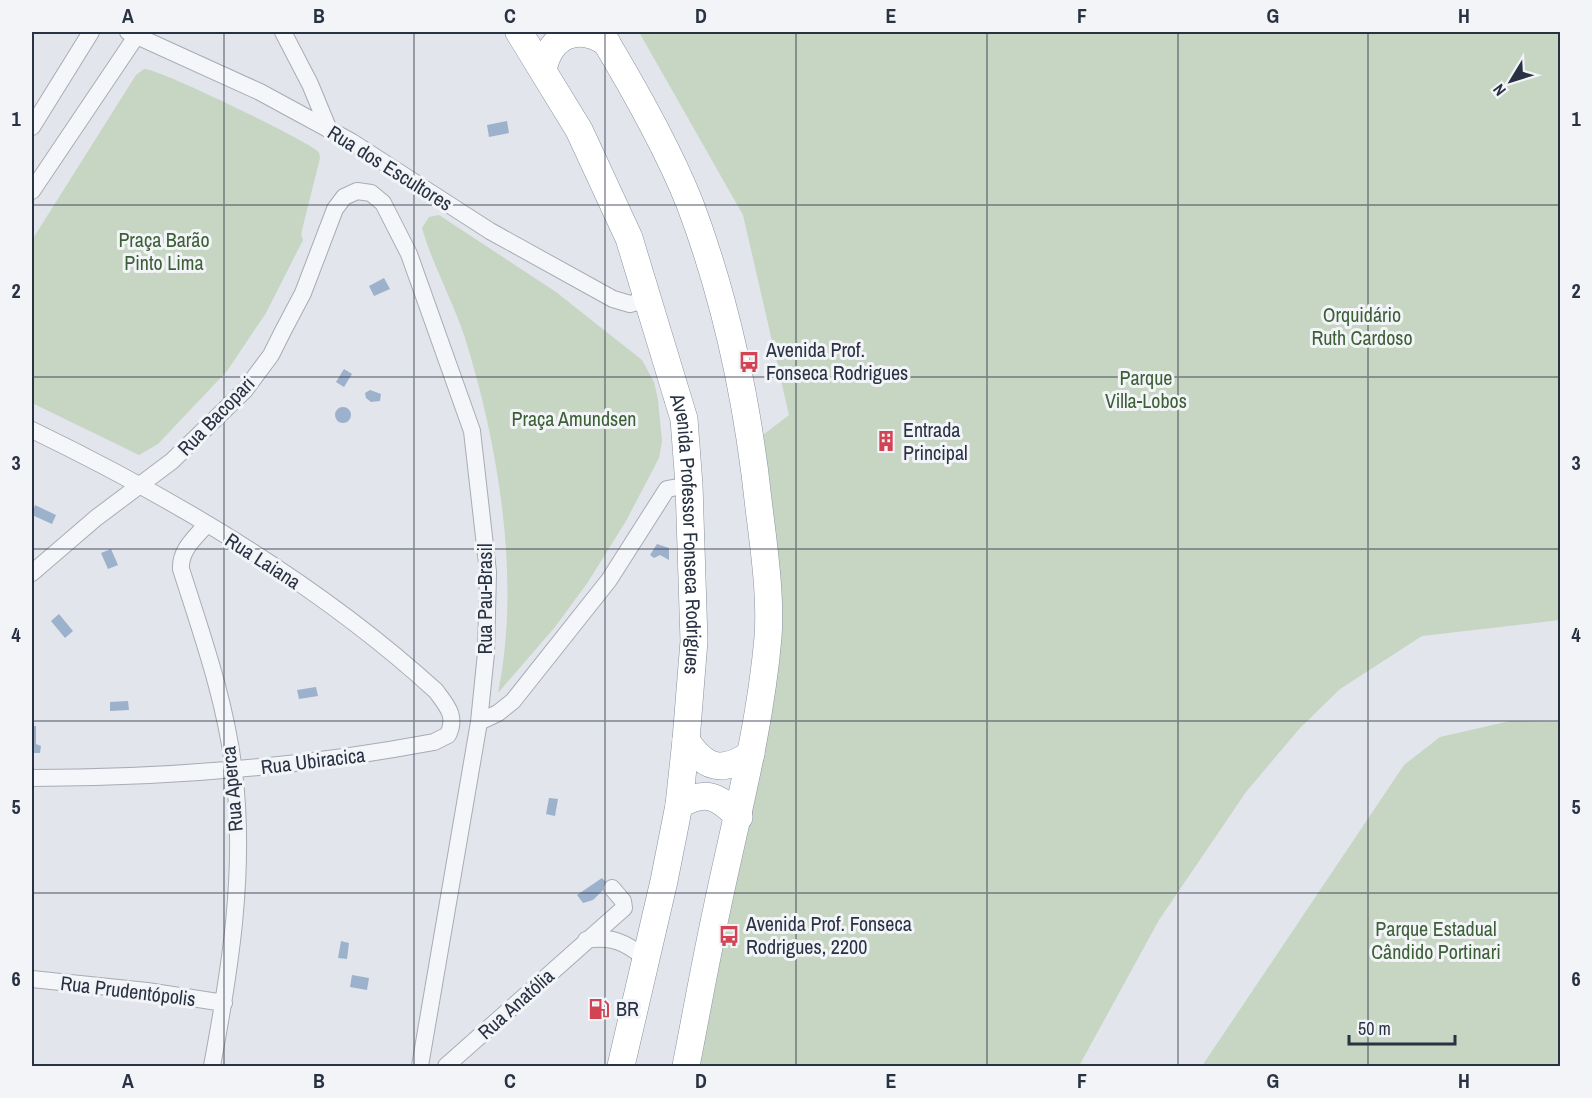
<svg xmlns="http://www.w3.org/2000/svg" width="1592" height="1098" viewBox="0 0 1592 1098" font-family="'Archivo Narrow',sans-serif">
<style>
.green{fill:#c7d5c3}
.water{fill:#9cb1cb}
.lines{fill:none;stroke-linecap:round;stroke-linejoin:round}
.minor-casing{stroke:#a7acb5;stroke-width:18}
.trunk-casing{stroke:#8992a2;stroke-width:28}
.minor{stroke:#f5f6f9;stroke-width:16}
.trunk{stroke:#fff;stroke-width:27}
.grid{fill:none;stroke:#293243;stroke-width:1.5;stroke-opacity:0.55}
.labels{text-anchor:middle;stroke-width:6;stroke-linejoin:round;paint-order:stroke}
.street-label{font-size:20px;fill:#293243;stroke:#f2f4f8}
.park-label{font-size:20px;fill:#3c5f36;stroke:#f2f4f8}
.poi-label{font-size:20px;fill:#293243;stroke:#f2f4f8;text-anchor:start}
.neatline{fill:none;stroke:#293243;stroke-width:2}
.grid-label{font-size:20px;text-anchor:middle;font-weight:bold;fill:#293243}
</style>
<rect width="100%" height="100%" fill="#e2e5eb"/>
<!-- green -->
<path class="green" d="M639,32H1560V620L1422,636L1340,689L1300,728L1246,792L1159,920L1079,1066H689L754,774L759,438L789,415L743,215Z
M144,69C158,68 301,138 316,150C320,153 319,153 320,158L301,234L303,240L266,313L227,371L158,444L139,455L32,403V240L136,75Z
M439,215L556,292L642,360L654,382L658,400L662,441L659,458L626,521L588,582L555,627L498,693C521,581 499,447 465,338C453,301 433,266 422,228L429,217Z
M1510,721L1560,722V1066H1202L1404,765L1440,737Z"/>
<!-- water -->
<path class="water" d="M507,121L509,133L489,137L487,125Z
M384,278L390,289L374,296L369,286Z
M344,369L352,374L344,387L336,382Z
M370,390L381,394L380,401L371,402L366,398L365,393Z
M335 415a8 8 0 1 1 16 0a8 8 0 1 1-16 0Z
M35,505L56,515L52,524L32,515Z
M657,544L669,548V560L660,555L654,558L650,555Z
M111,549L118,565L108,569L101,553Z
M59,614L73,631L65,638L51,621Z
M316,687L318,696L299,699L297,690Z
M128,701L129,710L110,711V702Z
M32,726H36V744L41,746L40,753H32Z
M549,798L558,799L555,816L546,814Z
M602,878L608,885L593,900L583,903L577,895Z
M341,941L349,943L347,959L338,958Z
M352,975L369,978L367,990L350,987Z"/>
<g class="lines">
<defs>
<path id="minor" d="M128,32L260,92L352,142L490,231L613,299L630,304L649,299
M283,32L310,84L329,130
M32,127L91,32
M32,191L137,35
M32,430C175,499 318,583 436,691C447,706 457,716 448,735L434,742C301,767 167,778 32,778
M206,525C194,539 180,550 181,569C202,635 226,702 234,772C246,871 230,970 212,1066
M32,573L96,518L172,461L245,390L271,355L283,331L303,293L335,209L344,197L357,191L371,193L383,203L409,254L472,431L488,572L486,653L479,722L420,1066
M479,722L498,713L513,701L609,580L667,489L689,485
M586,940C612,936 625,942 645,958
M32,979L147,991L224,1003
M446,1066L624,908L623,901L612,888"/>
<g id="trunk">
<path id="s1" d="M519,32L579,130L629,238L684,419L689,485L694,641L686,740L679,805L664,881L621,1066"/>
<path d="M600,32C632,85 667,146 690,204C727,302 748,404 759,508C764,548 771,597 768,637C760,731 735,821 716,913C705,964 696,1015 686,1066"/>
<path d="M543,70C550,35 578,23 607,43"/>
<path d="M686,740C705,770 723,773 751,754"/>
<path d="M679,805C706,789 718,796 739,817"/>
</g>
</defs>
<!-- minor casing -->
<use href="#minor" class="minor-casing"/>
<!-- trunk casing -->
<use href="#trunk" class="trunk-casing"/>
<!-- minor -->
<use href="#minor" class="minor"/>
<!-- trunk -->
<use href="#trunk" class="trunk"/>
</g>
<!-- grid -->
<path class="grid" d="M224,32V1066M414,32V1066M605,32V1066M796,32V1066M987,32V1066M1178,32V1066M1368,32V1066M32,205H1560M32,377H1560M32,549H1560M32,721H1560M32,893H1560"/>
<!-- icons -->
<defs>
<symbol id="bus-bare" viewBox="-9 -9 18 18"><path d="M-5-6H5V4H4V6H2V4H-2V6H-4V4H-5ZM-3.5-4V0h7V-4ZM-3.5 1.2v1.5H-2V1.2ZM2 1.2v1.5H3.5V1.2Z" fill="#d24454" stroke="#f2f4f8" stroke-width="2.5" paint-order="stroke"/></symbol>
<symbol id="building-bare" viewBox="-9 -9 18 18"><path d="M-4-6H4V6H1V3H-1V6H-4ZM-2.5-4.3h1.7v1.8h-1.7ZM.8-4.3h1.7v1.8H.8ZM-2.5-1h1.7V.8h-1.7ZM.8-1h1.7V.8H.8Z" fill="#d24454" stroke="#f2f4f8" stroke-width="2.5" paint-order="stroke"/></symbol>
<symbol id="fuel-bare" viewBox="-9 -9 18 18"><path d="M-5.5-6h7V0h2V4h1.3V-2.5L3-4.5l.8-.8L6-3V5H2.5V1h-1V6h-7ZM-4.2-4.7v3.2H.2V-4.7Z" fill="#d24454" stroke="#f2f4f8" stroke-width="2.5" paint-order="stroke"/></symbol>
</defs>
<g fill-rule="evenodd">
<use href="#bus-bare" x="734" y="347" width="30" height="30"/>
<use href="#building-bare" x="871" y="426" width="30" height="30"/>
<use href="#bus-bare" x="714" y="921" width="30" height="30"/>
<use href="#fuel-bare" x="584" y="994" width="30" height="30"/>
</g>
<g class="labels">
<!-- street labels -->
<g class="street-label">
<text transform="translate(390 168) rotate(32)" y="7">Rua dos Escultores</text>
<text transform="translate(216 416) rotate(-46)" y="7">Rua Bacopari</text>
<text dy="7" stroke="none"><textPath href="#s1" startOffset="538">Avenida Professor Fonseca Rodrigues</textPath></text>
<text transform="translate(263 561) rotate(33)" y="7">Rua Laiana</text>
<text transform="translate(485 599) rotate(-90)" y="7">Rua Pau-Brasil</text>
<text transform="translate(313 761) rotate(-7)" y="7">Rua Ubiracica</text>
<text transform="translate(232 789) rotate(-95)" y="7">Rua Aperca</text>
<text transform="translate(128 991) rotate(7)" y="7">Rua Prudentópolis</text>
<text transform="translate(516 1004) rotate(-42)" y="7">Rua Anatólia</text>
</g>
<!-- park labels -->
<g class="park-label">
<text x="164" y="247">Praça Barão<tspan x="164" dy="23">Pinto Lima</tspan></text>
<text x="1362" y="322">Orquidário<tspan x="1362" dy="23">Ruth Cardoso</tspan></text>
<text x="1146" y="385">Parque<tspan x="1146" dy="23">Villa-Lobos</tspan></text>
<text x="574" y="426">Praça Amundsen</text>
<text x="1436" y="936">Parque Estadual<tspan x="1436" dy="23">Cândido Portinari</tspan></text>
</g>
<!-- poi labels -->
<g class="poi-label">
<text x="766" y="357">Avenida Prof.<tspan x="766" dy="23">Fonseca Rodrigues</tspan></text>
<text x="903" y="437">Entrada<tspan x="903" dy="23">Principal</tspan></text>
<text x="746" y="931">Avenida Prof. Fonseca<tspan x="746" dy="23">Rodrigues, 2200</tspan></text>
<text x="616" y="1016">BR</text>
</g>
</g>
<!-- border -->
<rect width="1592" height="1098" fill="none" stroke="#f2f4f8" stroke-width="66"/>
<!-- north arrow -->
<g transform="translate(1511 81) rotate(232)" stroke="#f2f4f8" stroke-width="4.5" paint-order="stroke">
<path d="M0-4.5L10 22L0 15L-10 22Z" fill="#293243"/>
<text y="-9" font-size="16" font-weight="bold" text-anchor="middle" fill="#293243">N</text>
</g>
<!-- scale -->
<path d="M1349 1035v9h106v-9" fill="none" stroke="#293243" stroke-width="3"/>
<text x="1358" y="1035" font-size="18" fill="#293243" stroke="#f2f4f8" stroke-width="4.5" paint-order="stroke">50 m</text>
<rect x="33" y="33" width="1526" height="1032" class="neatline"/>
<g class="grid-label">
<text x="128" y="23">A</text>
<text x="319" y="23">B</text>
<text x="510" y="23">C</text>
<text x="701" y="23">D</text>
<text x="891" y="23">E</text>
<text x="1082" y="23">F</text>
<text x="1273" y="23">G</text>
<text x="1464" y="23">H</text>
<text x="16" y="126">1</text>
<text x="1576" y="126">1</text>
<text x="16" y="298">2</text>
<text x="1576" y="298">2</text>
<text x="16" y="470">3</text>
<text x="1576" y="470">3</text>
<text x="16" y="642">4</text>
<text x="1576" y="642">4</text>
<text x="16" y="814">5</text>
<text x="1576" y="814">5</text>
<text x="16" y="986">6</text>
<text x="1576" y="986">6</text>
<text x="128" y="1088">A</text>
<text x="319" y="1088">B</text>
<text x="510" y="1088">C</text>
<text x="701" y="1088">D</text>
<text x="891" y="1088">E</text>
<text x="1082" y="1088">F</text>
<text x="1273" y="1088">G</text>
<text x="1464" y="1088">H</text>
</g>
</svg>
